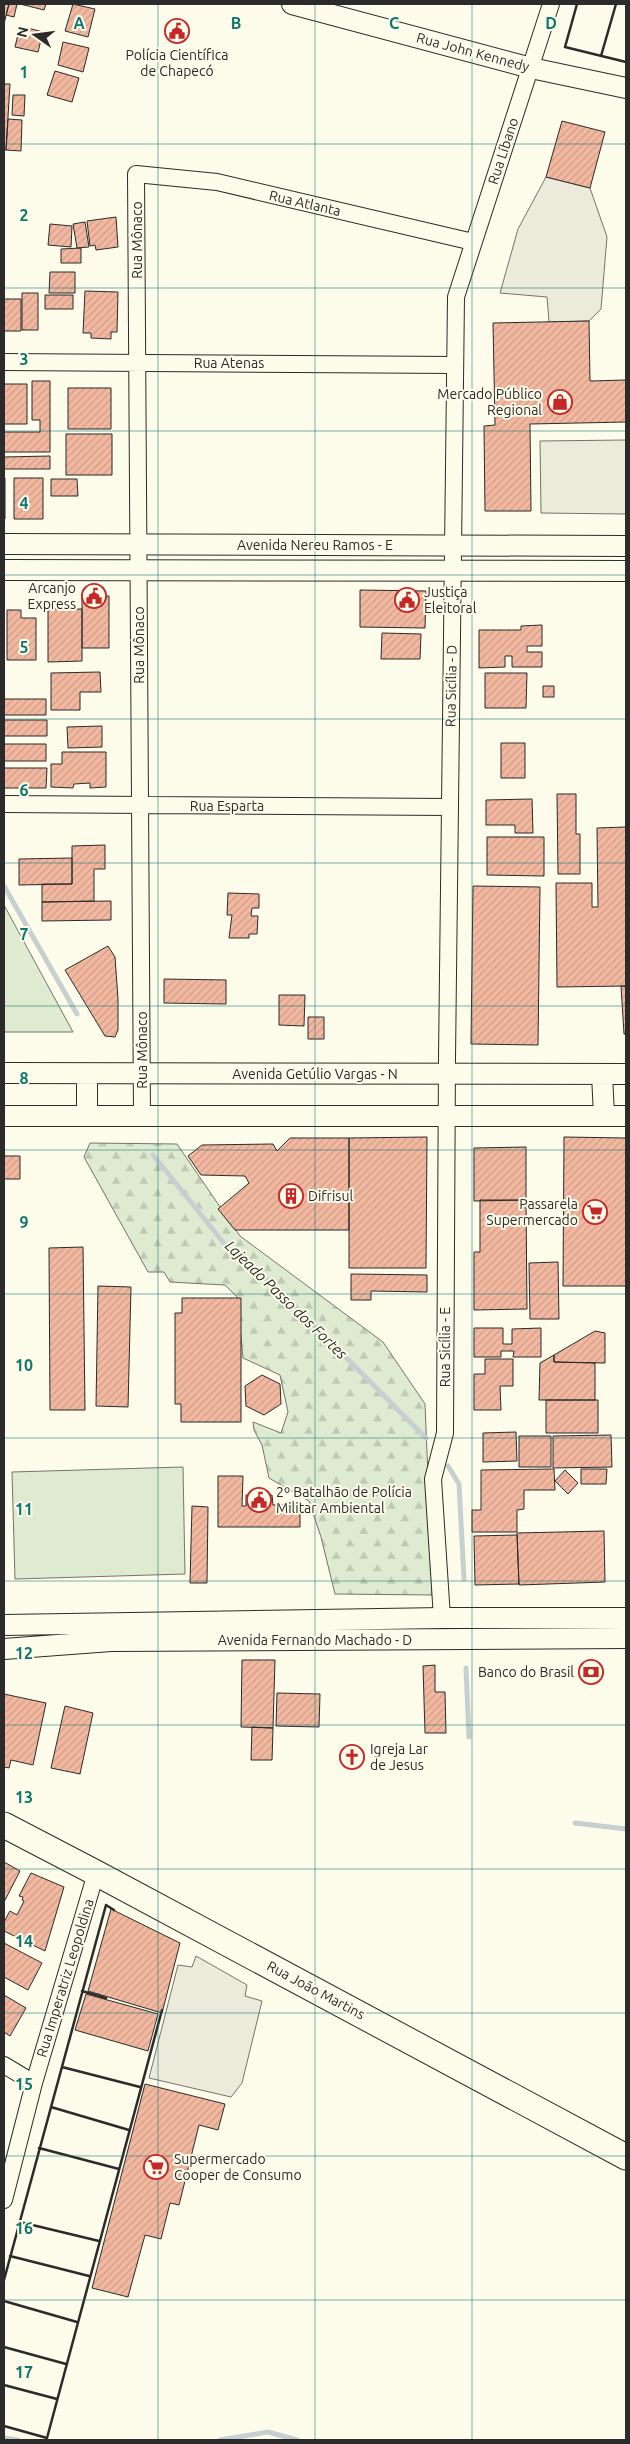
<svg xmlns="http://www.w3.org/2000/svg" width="630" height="2444" viewBox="0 0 630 2444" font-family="Ubuntu,sans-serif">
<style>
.forest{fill:url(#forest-firs);stroke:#74746e}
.park{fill:#deebd1;stroke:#74746e}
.parking{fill:#eceadb;stroke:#74746e}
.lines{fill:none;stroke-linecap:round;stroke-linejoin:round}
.stream{stroke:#c7d0d0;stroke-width:5}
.building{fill:url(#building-hatch);stroke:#2b2b2b}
.minor-casing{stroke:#2b2b2b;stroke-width:18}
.tertiary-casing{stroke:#2b2b2b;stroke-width:22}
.primary-casing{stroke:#2b2b2b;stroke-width:27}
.minor{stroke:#fdfbea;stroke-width:16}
.tertiary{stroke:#fdfbea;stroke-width:20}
.primary{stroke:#fdfbea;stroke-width:25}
.wall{stroke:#2b2b2b;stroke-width:2.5}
.grid{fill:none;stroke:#0f766e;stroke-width:1;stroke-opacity:0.55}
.labels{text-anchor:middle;stroke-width:4;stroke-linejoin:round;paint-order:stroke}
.street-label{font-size:14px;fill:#2b2b2b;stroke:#fdfbea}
.poi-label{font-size:14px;fill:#2b2b2b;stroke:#fdfbea;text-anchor:start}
.water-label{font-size:15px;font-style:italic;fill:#2b2b2b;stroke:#fdfbea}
.grid-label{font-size:16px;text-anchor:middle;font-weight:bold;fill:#0f766e;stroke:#fdfbea;stroke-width:4;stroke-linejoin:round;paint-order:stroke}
</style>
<defs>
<pattern id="forest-firs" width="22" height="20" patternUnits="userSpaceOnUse" patternTransform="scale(1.25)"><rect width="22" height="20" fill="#deebd1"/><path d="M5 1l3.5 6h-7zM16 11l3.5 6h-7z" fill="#bfcab4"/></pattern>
<pattern id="building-hatch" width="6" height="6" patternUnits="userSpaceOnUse" patternTransform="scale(1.25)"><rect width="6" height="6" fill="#f2b8a0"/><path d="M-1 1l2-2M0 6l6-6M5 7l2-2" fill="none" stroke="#d09e8a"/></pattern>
</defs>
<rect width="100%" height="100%" fill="#fdfbea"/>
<!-- forest -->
<path class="forest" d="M90,1143L177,1144L240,1236L383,1342L425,1404L433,1595L335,1594L321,1537L309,1501L269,1478L262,1445L254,1430L253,1422L281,1433L288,1412L280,1375L243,1358L237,1297L225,1285L170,1282L164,1272H148L84,1157Z"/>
<!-- park -->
<path class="park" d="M4,905L73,1032H4Z
M183,1467L185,1574L15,1579L12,1472Z"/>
<!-- parking -->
<path class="parking" d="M546,177L590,188L607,237L601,309L589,321L549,322L547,297L500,293L518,229Z
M626,440V514L541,513L540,441Z
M196,1956L247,1985L245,1996L262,2001L242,2083L231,2097L149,2078L178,1965L192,1967Z"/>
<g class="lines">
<!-- stream -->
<path class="stream" d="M4,886L77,1014
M153,1155L231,1252L276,1287L426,1438
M448,1466L459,1484L464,1579
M466,1668L469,1737
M575,1823L626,1829
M4,2438L18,2440
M220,2440L268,2432L297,2440"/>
</g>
<!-- building -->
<path class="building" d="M4,4H9L4,24Z
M9,4H17L14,17L6,15Z
M20,4H46L44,10Z
M73,4L95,9L88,37L65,31Z
M20,26L43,32L38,52L15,47Z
M63,42L89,48L83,72L58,65Z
M55,71L79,78L72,102L47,95Z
M4,84H10L6,150H4Z
M13,95H25L24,116L12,115Z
M8,119L22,120L21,151L6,150Z
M562,121L605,132L590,188L546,177Z
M116,217L118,247L96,250L95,245L90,246L87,221Z
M85,222L89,247L77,248L73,224Z
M50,224L72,226L71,247L48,245Z
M81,248V263H61V249Z
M50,272H75V293H49Z
M85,291L118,292L117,332H111V339L91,338V333H83Z
M22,293H38V330H22Z
M45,295H73V309H45Z
M4,299H21V331H4Z
M589,321L590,381L626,380V422L530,424L531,511H485L484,426L495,425L493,323Z
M32,381H50V452H4V432H40V420H32Z
M4,384H27V424H4Z
M68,388H111V429H68Z
M66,434H112V475H66Z
M50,456V469H4V457Z
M4,478H5V519H4Z
M14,478H43V519H14Z
M51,479H77L78,496H51Z
M360,590L426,591L425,628L360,627Z
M82,596H109V648H82Z
M48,609H82V661L48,662Z
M7,610H21V618H36V660H7Z
M542,625V646H527V652H542V667H512V656H505V667L479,668V630H521V626Z
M382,633L421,634L420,659H381Z
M100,672L101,692H80V710H51V673Z
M485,673H527L526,708H485Z
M543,686H554V697H543Z
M4,699H46V715H4Z
M4,720H47V736H4Z
M102,726V747L68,748L67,727Z
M501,743H525V778H501Z
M4,744H46V761H4Z
M62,752H106V787L90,788V783L74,784L73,788L51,787V764H62Z
M4,768H47L46,788H4Z
M557,794H576V834H580V874H558Z
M532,799L533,833H515V825H486V800Z
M626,827V986L557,987L556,883H592V907H598L597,828Z
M487,837H544V876L487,875Z
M105,845V869H94V901L42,902V884H72V846Z
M72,858V884L19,885V859Z
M473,886L540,887L538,1045L471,1044Z
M228,893L259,894V908H252L251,916H258L257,934H249V938H229L232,915H227Z
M111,901V920L42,921V902Z
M108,946L115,957L118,999V1030L115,1037L105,1036L65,970Z
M164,979L226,980V1004L164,1003Z
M621,986H626V1034H624Z
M279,995H305L304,1026L279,1025Z
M308,1017H324V1039H308Z
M427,1137L426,1268H349V1138Z
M564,1137L626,1138V1286H563Z
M290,1138H349V1230H235L218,1209L249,1183L245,1176L201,1175L188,1156L202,1145L273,1144L277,1151Z
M526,1147V1200L474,1201V1148Z
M4,1156H20V1179H4Z
M480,1200H526L527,1309L474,1310V1252H480Z
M83,1247L85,1410H50L49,1248Z
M558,1262L559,1319H530L529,1263Z
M351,1274L427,1275V1292L371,1291V1300H351Z
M98,1286L131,1287L128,1407L96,1406Z
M182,1298H241V1422H181V1404H175V1313H182Z
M474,1328H503V1344H512V1329L541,1328V1357H513L514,1351H501V1357H474Z
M595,1331L605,1333V1363L554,1362V1355Z
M554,1355V1362L595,1363V1400H539L540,1363Z
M485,1359H513V1386H500L501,1410H474V1374H485Z
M262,1375L280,1384L281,1404L264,1415L246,1406L245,1386Z
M546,1400H598V1433H546Z
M516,1432L517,1461L483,1462V1433Z
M611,1435L612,1467L553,1468V1436Z
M519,1436H551V1467H519Z
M554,1469L555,1490H524V1509L517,1510V1532H472V1510H481V1470Z
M581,1469H607L606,1484H581Z
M565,1470L578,1483L568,1494L555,1481Z
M218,1476H243L242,1506H246V1495H272L273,1505H300V1527H218Z
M192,1506L208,1507L207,1583H190Z
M604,1531L605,1582L519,1585L517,1533Z
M517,1535L519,1584L475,1585L474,1536Z
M242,1660H275L273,1728L241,1727Z
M435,1665V1692H445L446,1733H425L423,1666Z
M277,1693L320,1694L319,1727L276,1726Z
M4,1694L46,1703L33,1765L11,1760L9,1768L4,1767Z
M65,1706L93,1713L80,1774L51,1768Z
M252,1727L273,1728L272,1760H251Z
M4,1862L20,1871L4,1902Z
M31,1873L64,1887L45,1951L4,1931V1922L10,1911L17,1915L24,1901L22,1900L23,1897L19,1896Z
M111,1909L180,1943L162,2013L88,1991Z
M4,1943L42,1963L28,1990L4,1977Z
M86,1994L158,2014L148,2051L75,2030Z
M4,1995L26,2008L10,2036L4,2032Z
M145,2084L225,2104L218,2130L199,2125L179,2205L170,2203L161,2239L145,2235L128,2297L92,2288Z"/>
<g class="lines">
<defs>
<path id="minor" d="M4,362L455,365
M4,804L450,807
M142,1116L136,174L217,182L473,242
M442,1618L433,1479L445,1433L447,1058L456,297L551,4
M4,2065L34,2083
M4,2200L34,2083L96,1873"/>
<path id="tertiary" d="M292,4L531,68L626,88
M4,544L626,546
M4,570L626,571
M4,1073L626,1074
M602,1074L604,1116
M4,1116H626
M87,1116V1074
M4,1625L442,1618H626
M4,1649L111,1641L626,1638"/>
<path id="primary" d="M4,1825L96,1873L626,2157"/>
</defs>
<!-- minor casing -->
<use href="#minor" class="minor-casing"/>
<!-- tertiary casing -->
<use href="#tertiary" class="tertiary-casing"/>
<!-- primary casing -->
<use href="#primary" class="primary-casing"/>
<!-- minor -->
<use href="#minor" class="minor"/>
<!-- tertiary -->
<use href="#tertiary" class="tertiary"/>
<!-- primary -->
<use href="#primary" class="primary"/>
<!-- wall -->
<path class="wall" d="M577,4L565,47L626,62
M601,56L616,4
M82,1991L106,1998
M62,2067L140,2087
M51,2107L129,2130
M39,2148L119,2169
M20,2222L99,2241
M10,2256L89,2276
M4,2280L106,1905L114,1910
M4,2301L77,2322
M4,2347L66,2364
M4,2385L57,2399
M4,2426L47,2438L162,2010"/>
</g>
<!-- grid -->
<path class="grid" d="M158,4V2440M315,4V2440M472,4V2440M4,144H626M4,288H626M4,431H626M4,575H626M4,719H626M4,863H626M4,1006H626M4,1150H626M4,1294H626M4,1438H626M4,1581H626M4,1725H626M4,1869H626M4,2013H626M4,2156H626M4,2300H626"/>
<!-- icons -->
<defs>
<symbol id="civic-ring" viewBox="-11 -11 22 22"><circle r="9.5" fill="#fdfbea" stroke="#c62828" stroke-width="1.5"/><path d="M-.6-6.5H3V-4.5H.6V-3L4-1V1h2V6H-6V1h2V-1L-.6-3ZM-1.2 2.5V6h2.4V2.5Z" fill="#c62828"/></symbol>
<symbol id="shop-ring" viewBox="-11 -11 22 22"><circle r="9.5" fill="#fdfbea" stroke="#c62828" stroke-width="1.5"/><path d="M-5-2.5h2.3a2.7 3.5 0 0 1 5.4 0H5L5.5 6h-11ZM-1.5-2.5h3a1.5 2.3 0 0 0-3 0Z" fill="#c62828"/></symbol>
<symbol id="building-ring" viewBox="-11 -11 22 22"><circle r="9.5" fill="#fdfbea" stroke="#c62828" stroke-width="1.5"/><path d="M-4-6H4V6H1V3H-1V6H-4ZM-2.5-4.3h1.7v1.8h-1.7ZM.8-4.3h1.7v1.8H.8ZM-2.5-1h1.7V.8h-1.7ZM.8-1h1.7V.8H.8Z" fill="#c62828"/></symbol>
<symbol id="supermarket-ring" viewBox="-11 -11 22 22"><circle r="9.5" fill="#fdfbea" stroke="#c62828" stroke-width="1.5"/><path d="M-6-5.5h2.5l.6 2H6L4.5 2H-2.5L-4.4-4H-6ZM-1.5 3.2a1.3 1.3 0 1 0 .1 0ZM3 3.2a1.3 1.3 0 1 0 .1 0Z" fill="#c62828"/></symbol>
<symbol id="bank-ring" viewBox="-11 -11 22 22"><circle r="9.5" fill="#fdfbea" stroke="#c62828" stroke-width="1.5"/><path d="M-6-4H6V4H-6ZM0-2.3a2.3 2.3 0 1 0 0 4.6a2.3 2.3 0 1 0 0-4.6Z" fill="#c62828"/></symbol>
<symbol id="church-ring" viewBox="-11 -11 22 22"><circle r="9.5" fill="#fdfbea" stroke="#c62828" stroke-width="1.5"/><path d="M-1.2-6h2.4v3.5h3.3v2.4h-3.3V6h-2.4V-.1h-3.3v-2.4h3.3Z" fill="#c62828"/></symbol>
</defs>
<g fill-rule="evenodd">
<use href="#civic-ring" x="163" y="17" width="28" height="28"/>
<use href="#shop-ring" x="546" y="388" width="28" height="28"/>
<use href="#civic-ring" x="80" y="582" width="28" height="28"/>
<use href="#civic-ring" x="393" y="586" width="28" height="28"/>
<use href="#building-ring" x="277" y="1182" width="28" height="28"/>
<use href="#supermarket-ring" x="581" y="1198" width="28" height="28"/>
<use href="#civic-ring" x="245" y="1486" width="28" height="28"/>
<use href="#bank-ring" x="577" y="1658" width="28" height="28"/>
<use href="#church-ring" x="338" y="1743" width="28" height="28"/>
<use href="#supermarket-ring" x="142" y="2153" width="28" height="28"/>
</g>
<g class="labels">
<!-- street labels -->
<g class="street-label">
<text transform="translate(473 52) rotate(15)" y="5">Rua John Kennedy</text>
<text transform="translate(503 151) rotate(-72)" y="5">Rua Líbano</text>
<text transform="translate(305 203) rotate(13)" y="5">Rua Atlanta</text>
<text transform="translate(137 240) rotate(-90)" y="5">Rua Mônaco</text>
<text x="229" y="368">Rua Atenas</text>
<text x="315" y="550">Avenida Nereu Ramos - E</text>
<text transform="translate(139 645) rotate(-90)" y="5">Rua Mônaco</text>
<text transform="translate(451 686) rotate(-89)" y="5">Rua Sicília - D</text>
<text x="227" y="811">Rua Esparta</text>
<text transform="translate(142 1050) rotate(-90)" y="5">Rua Mônaco</text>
<text x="315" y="1079">Avenida Getúlio Vargas - N</text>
<text transform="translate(445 1347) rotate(-90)" y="5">Rua Sicília - E</text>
<text x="315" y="1645">Avenida Fernando Machado - D</text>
<text transform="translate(65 1978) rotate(-73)" y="5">Rua Imperatriz Leopoldina</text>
<text transform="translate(316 1990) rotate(28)" y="5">Rua João Martins</text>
</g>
<!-- poi labels -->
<g class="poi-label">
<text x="177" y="60" text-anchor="middle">Polícia Científica<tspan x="177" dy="16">de Chapecó</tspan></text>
<text x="542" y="399" text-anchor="end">Mercado Público<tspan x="542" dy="16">Regional</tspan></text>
<text x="76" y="593" text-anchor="end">Arcanjo<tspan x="76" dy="16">Express</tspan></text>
<text x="424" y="597">Justiça<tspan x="424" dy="16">Eleitoral</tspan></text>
<text x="308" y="1201">Difrisul</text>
<text x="578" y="1209" text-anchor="end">Passarela<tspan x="578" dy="16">Supermercado</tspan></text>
<text x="276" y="1497">2º Batalhão de Polícia<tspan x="276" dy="16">Militar Ambiental</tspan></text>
<text x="574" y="1677" text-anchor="end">Banco do Brasil</text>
<text x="370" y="1754">Igreja Lar<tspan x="370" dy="16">de Jesus</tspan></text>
<text x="174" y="2164">Supermercado<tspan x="174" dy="16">Cooper de Consumo</tspan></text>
</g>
<!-- water labels -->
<g class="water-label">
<text transform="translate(286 1300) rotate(44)" y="5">Lajeado Passo dos Fortes</text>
</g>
</g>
<g class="grid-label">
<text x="79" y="29">A</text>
<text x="236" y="29">B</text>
<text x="394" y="29">C</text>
<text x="551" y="29">D</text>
<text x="24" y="78">1</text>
<text x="24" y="221">2</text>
<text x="24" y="365">3</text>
<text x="24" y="509">4</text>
<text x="24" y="653">5</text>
<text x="24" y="796">6</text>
<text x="24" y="940">7</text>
<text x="24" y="1084">8</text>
<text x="24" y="1228">9</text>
<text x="24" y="1371">10</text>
<text x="24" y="1515">11</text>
<text x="24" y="1659">12</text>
<text x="24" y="1803">13</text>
<text x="24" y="1947">14</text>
<text x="24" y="2090">15</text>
<text x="24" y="2234">16</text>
<text x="24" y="2378">17</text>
</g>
<!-- border -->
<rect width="630" height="2444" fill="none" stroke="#2b2b2b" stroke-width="10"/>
<!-- north arrow -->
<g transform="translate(35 35) rotate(284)" stroke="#fdfbea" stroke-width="4" paint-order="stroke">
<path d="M0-4L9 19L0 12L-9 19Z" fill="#2b2b2b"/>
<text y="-8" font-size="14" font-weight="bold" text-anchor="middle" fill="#2b2b2b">N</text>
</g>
</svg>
